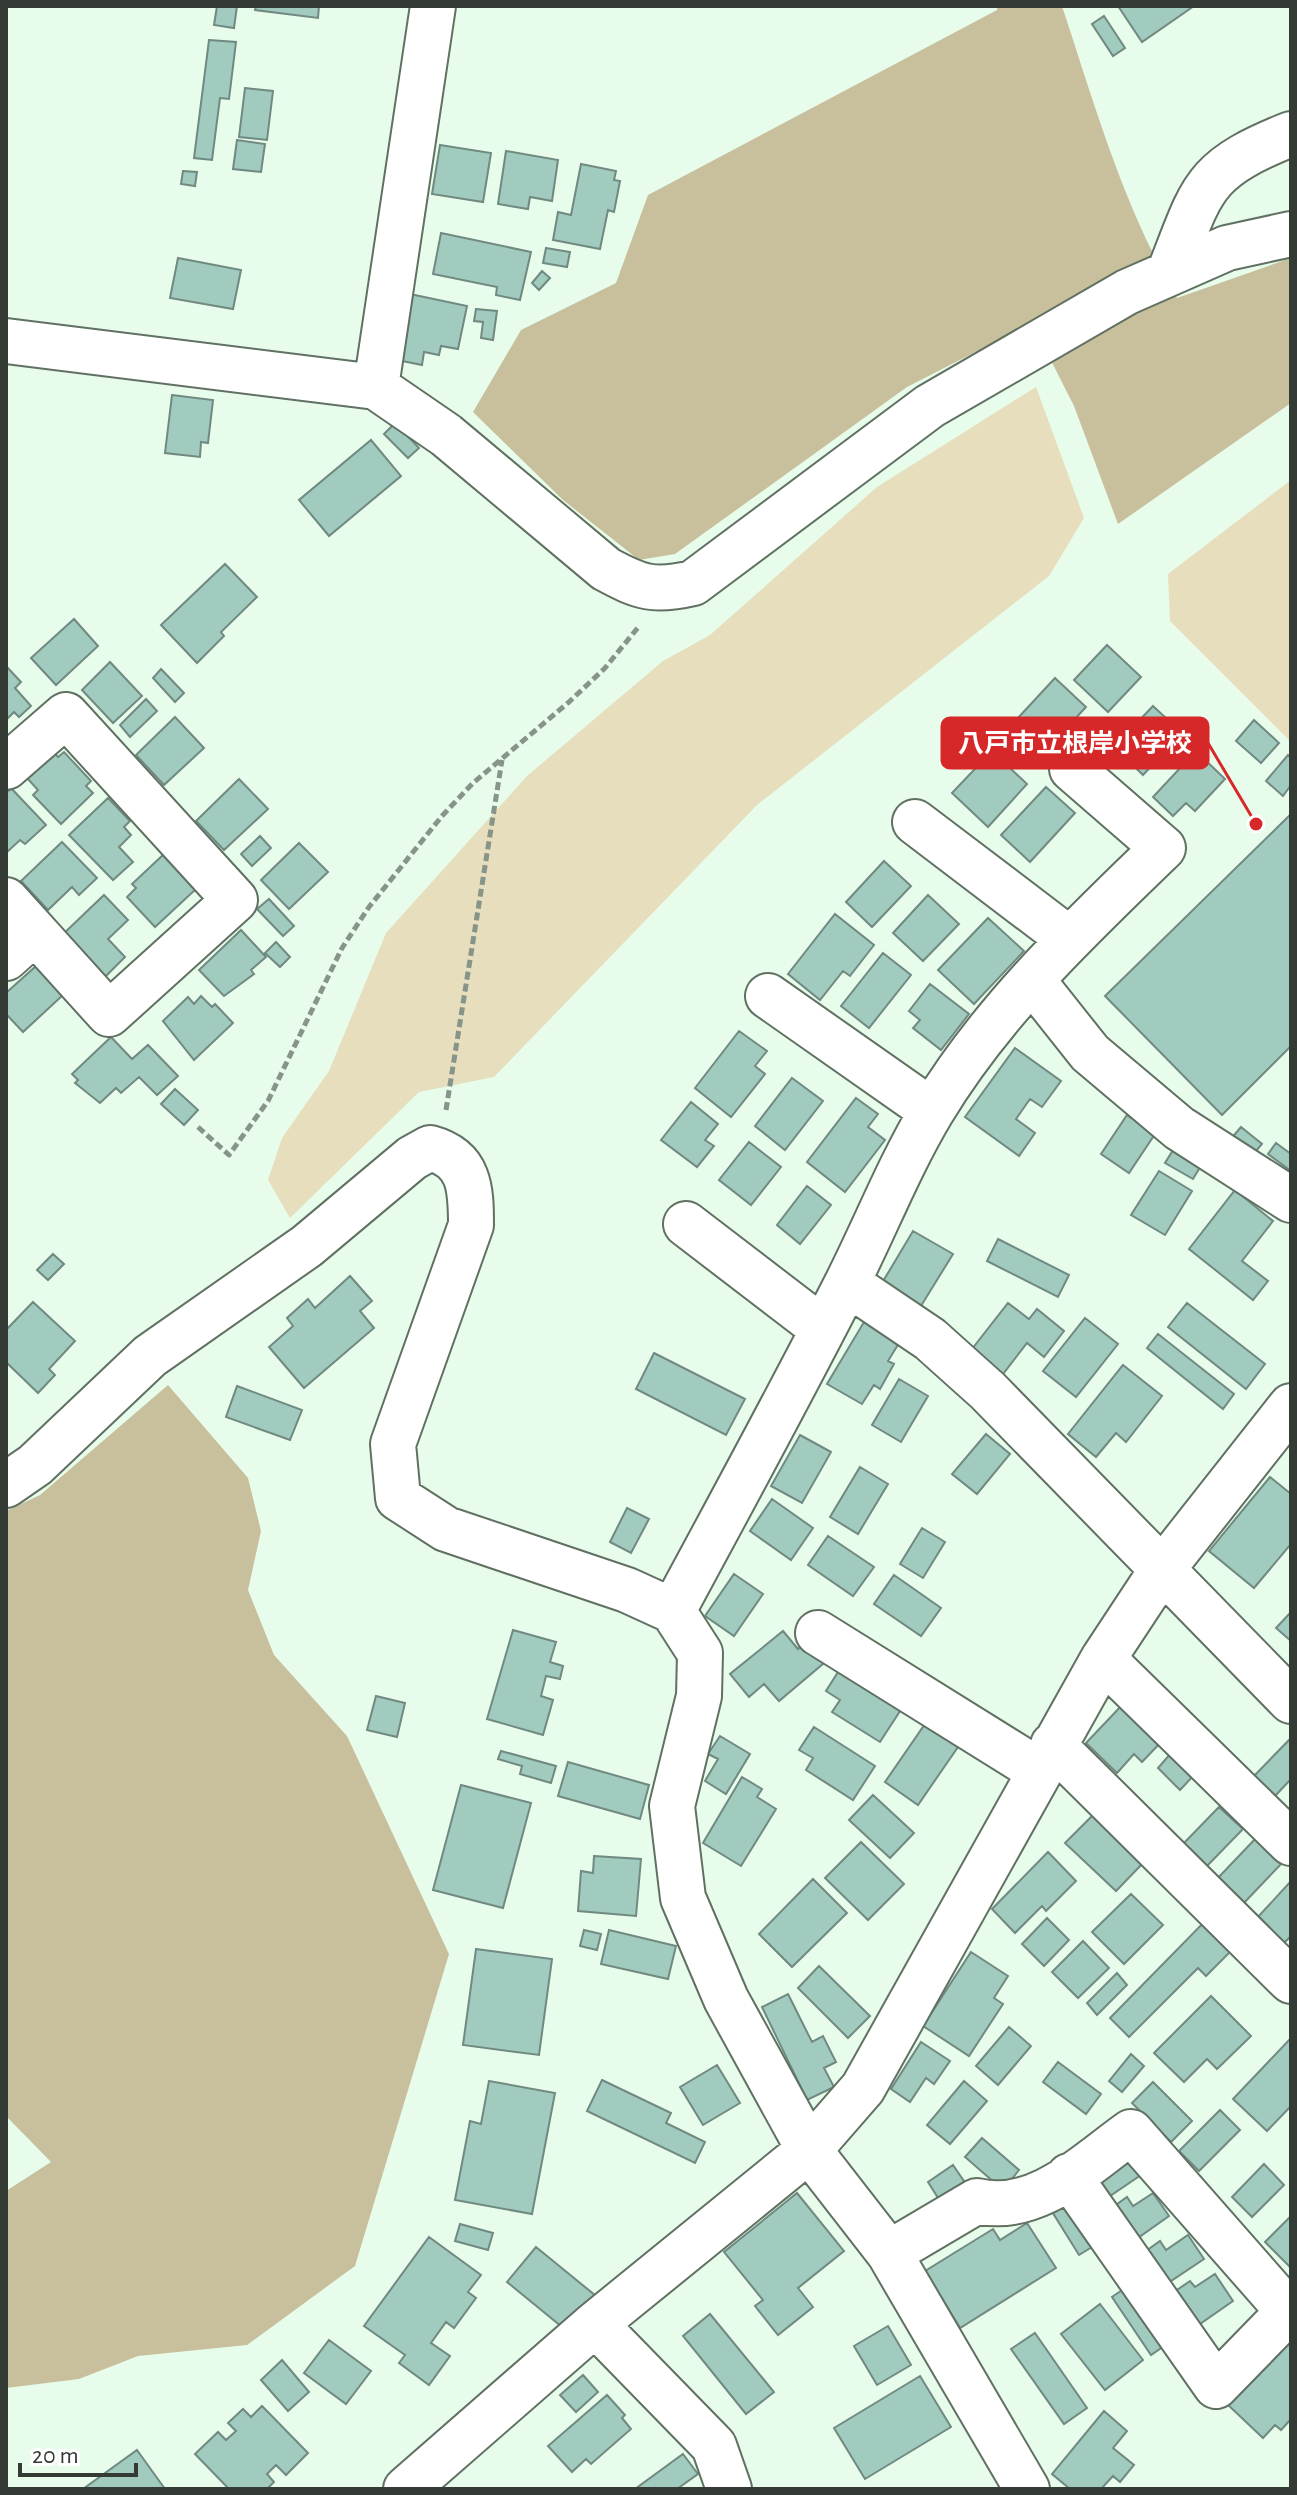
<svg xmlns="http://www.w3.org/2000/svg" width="1297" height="2495" viewBox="0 0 1297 2495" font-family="'Alegreya Sans','Noto Sans JP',sans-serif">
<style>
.green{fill:#e6debc}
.forest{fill:#c8c09d}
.building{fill:#a1cbbf;stroke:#708981;stroke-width:2}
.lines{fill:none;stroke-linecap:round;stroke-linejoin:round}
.minor-casing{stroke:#607162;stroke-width:48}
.path{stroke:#879489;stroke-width:5;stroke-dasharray:8 4;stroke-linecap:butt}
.minor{stroke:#fff;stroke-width:44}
.leader{fill:none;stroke:#d62828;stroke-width:3}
.callout-dot{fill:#d62828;stroke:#fff;stroke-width:3}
.callout{fill:#d62828;stroke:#d62828;stroke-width:3}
.callout-label{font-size:26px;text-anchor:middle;font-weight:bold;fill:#fff}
</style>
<rect width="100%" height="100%" fill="#e8fceb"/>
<!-- green -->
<path class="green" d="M1036,387L1084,518L1049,576L757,805L494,1077L419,1092L290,1218L268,1180L282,1138L329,1071L386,933L527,776L663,661L710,635L877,487Z
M1291,480V742L1170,621L1168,574Z"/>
<!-- forest -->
<path class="forest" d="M998,6H1062C1095,106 1123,206 1177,298L1291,258V403L1118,524L1074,406L1032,323L907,387L675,554L639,560L563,500L473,412L521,330L616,283L648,195L997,10Z
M168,1385L248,1478L261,1531L248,1590L274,1655L347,1736L449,1954L355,2266L247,2345L138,2356L79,2379L6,2388V2191L51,2162L6,2116V1511L40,1495Z"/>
<!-- building -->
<path class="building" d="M217,6H237L234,28L214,25Z
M256,6H319L318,18L255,10Z
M1118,6H1194L1142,42Z
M1104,16L1125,48L1113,56L1092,24Z
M209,40L236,42L229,99L220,98L212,160L194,158Z
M245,88L273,91L267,140L239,137Z
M237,140L265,144L261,172L233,169Z
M440,145L491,153L483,202L432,194Z
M506,151L558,160L552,201L530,197L528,209L498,204Z
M581,164L616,171L614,180L620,181L614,212L608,210L600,249L553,240L558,212L571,215Z
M183,171L197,172L195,186L181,184Z
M441,233L531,252L520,300L496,295L497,287L433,274Z
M546,248L570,252L567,267L543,263Z
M178,258L241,270L233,309L170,298Z
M542,271L550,278L539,290L532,283Z
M410,294L467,306L458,349L441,346L439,355L424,352L422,365L397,360Z
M476,309L497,311L493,340L481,338L483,322L474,321Z
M172,395L213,400L208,443L201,442L200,457L165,453Z
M395,423L419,448L408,458L384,434Z
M371,440L401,476L329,536L299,500Z
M225,564L257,597L221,632L224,636L197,663L161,625Z
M74,619L98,646L56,685L31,658Z
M1107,645L1141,677L1108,712L1074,680Z
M110,662L142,696L113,723L82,690Z
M6,666L21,682L15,688L31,706L19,717L14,712L6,720Z
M161,669L184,693L175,702L153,678Z
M1055,678L1086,707L1048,748L1017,719Z
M146,699L157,711L130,737L120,725Z
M1153,706L1182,733L1143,775L1114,747Z
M175,717L204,748L164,785L136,755Z
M1254,720L1279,743L1261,763L1236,741Z
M992,751L1027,784L988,827L952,793Z
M1196,751L1225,779L1195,811L1186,803L1173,816L1153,797Z
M54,752L58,757L64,752L91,781L86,786L93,793L61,824L33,795L38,790L27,778Z
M1288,755L1291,758V785L1283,796L1266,781Z
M239,779L268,809L224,850L196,821Z
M1046,787L1075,813L1030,862L1001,835Z
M11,788L46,825L25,844L20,840L6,853V793Z
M108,798L130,821L124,827L131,835L119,847L133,862L113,880L69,835Z
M1291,814V1046L1222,1115L1105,996Z
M260,836L271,848L252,866L241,854Z
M62,842L97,878L79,895L72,887L48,910L21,881Z
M299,843L328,872L289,909L261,880Z
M163,855L196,889L155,927L127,897L136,888L132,884Z
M884,861L911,886L872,927L846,902Z
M104,895L128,920L108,939L125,957L102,980L60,937Z
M928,895L959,924L923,961L893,933Z
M269,899L294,926L283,936L257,909Z
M835,914L874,945L850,976L843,971L820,1000L788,974Z
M988,918L1024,951L974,1004L938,970Z
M241,930L266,957L251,970L254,974L224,996L199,970Z
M276,942L290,957L280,967L265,953Z
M883,953L911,975L869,1028L841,1006Z
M36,966L63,995L23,1032L6,1014V993Z
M930,984L969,1014L941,1050L913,1028L920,1020L909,1011Z
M201,996L212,1007L215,1004L233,1023L194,1060L163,1021L188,997L194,1004Z
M739,1031L767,1051L755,1066L765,1074L731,1117L695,1088Z
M111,1037L132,1059L148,1045L178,1076L157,1095L139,1077L121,1093L116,1088L100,1103L75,1083L78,1080L72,1074Z
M1015,1048L1061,1081L1042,1107L1030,1099L1016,1119L1035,1133L1019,1156L965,1117Z
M792,1078L823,1101L785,1150L755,1126Z
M175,1089L198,1110L184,1125L161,1104Z
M856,1098L878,1114L868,1127L885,1140L845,1192L807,1162Z
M691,1102L718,1124L705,1140L714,1146L697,1167L661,1140Z
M1127,1115L1155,1134L1129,1173L1101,1154Z
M1241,1127L1262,1144L1250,1158L1230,1140Z
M749,1142L781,1167L751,1205L719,1180Z
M1276,1143L1291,1154V1171L1268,1154Z
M1175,1147L1202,1164L1193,1179L1165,1163Z
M1159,1171L1192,1191L1165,1235L1131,1215Z
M807,1186L831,1205L800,1244L777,1225Z
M1235,1190L1273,1221L1242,1261L1268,1281L1253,1300L1189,1249Z
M913,1231L953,1254L921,1306L882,1283Z
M998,1239L1069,1275L1058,1297L987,1261Z
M53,1254L64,1264L48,1280L37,1270Z
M350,1276L372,1301L360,1311L374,1328L304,1388L269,1347L293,1326L287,1318L308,1299L315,1308Z
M33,1302L75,1341L49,1369L55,1375L38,1393L6,1362V1330Z
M1008,1303L1029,1319L1037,1309L1064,1331L1044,1357L1027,1343L1003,1374L972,1349Z
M1187,1303L1265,1364L1246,1389L1168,1327Z
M1085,1318L1118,1344L1076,1397L1043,1371Z
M864,1322L899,1343L888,1361L894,1364L880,1389L874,1385L862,1404L827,1384Z
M1158,1334L1234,1394L1223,1409L1147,1348Z
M654,1353L745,1399L726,1435L636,1389Z
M1123,1365L1162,1396L1126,1442L1116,1433L1096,1457L1068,1434Z
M899,1379L928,1396L901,1442L872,1425Z
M237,1386L302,1410L290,1440L226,1417Z
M986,1434L1010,1454L977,1494L952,1474Z
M800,1435L831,1452L802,1503L771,1486Z
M860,1467L888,1484L858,1534L830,1517Z
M1270,1477L1291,1494V1544L1254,1588L1209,1551Z
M772,1499L813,1528L791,1560L750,1531Z
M627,1508L649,1519L631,1553L610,1542Z
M922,1528L945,1542L923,1578L900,1564Z
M828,1536L874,1567L853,1596L808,1565Z
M734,1574L763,1594L734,1636L705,1616Z
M894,1575L941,1608L921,1636L874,1604Z
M1291,1612V1641L1276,1628Z
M513,1630L556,1642L550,1662L563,1666L560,1679L546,1676L541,1696L553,1700L543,1735L487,1719Z
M783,1631L798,1649L807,1642L824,1663L779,1701L764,1684L749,1697L730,1674Z
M840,1669L902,1708L880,1742L832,1712L840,1700L826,1691Z
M376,1696L405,1703L397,1737L367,1730Z
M1125,1702L1164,1739L1142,1762L1134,1754L1117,1773L1086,1743Z
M925,1724L958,1747L918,1805L885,1782Z
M814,1727L875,1766L853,1800L806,1770L813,1758L799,1750Z
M720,1736L750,1754L726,1794L705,1781L718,1759L708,1754Z
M1290,1739L1291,1779L1275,1796L1254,1776Z
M501,1751L556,1766L551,1783L520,1774L522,1766L498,1759Z
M1172,1752L1195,1774L1180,1790L1158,1768Z
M568,1762L649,1785L640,1819L558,1796Z
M742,1777L762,1789L757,1797L776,1809L741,1866L703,1843Z
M461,1785L531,1803L503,1908L433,1890Z
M873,1795L914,1833L890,1858L849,1820Z
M1219,1807L1243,1829L1206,1867L1183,1844Z
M1096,1812L1146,1860L1116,1891L1065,1843Z
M1257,1837L1283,1862L1242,1905L1216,1880Z
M861,1842L904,1884L868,1920L825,1878Z
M1048,1852L1076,1881L1046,1911L1042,1906L1015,1933L992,1909Z
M594,1856L641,1859L636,1916L578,1911L581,1871L593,1873Z
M813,1879L847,1913L792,1967L759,1934Z
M1291,1881V1936L1283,1944L1257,1918Z
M1131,1894L1163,1925L1124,1964L1092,1932Z
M1210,1916L1233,1949L1206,1976L1198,1968L1129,2037L1110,2018Z
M1047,1918L1069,1940L1044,1966L1022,1944Z
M584,1930L601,1934L597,1950L580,1946Z
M609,1930L676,1946L668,1979L601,1964Z
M1083,1941L1109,1968L1078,1998L1052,1972Z
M476,1949L552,1959L539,2055L463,2045Z
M971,1952L1008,1976L994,1998L1003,2004L969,2056L923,2026Z
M819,1966L870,2016L848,2038L798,1988Z
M1117,1973L1127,1985L1097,2015L1087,2003Z
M788,1994L812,2042L823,2036L836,2062L824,2068L834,2087L807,2100L762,2007Z
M1211,1996L1251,2036L1217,2069L1207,2059L1184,2082L1154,2053Z
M1009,2027L1031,2046L998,2085L976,2066Z
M1291,2038V2106L1267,2131L1233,2099Z
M921,2042L950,2061L934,2084L926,2078L910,2102L891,2089Z
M1131,2054L1144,2066L1122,2092L1109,2081Z
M1058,2062L1101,2094L1086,2114L1043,2082Z
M717,2065L740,2103L703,2125L680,2087Z
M602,2080L671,2113L666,2123L705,2142L695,2163L587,2111Z
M489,2081L555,2093L532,2214L455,2200L470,2121L481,2124Z
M964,2081L987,2101L950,2144L927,2125Z
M1153,2082L1192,2121L1171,2142L1132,2103Z
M1220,2110L1240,2130L1199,2171L1179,2151Z
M982,2138L1019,2170L1003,2190L965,2157Z
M1128,2155L1141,2175L1107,2198L1094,2179Z
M1264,2164L1284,2185L1252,2217L1232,2197Z
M953,2165L966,2184L940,2201L928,2182Z
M797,2193L844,2251L798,2288L813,2307L778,2335L755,2306L763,2300L724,2252Z
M1153,2193L1169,2216L1135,2240L1113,2207L1127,2197L1133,2206Z
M1069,2199L1097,2244L1079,2255L1051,2210Z
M1291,2216V2267H1290L1265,2242Z
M1027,2223L1056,2268L960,2328L925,2271L993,2229L1000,2240Z
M460,2224L493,2233L488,2250L455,2241Z
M1188,2235L1204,2259L1168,2283L1146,2251L1160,2241L1166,2250Z
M429,2237L481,2275L468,2292L476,2298L454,2328L446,2322L431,2343L450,2356L429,2385L399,2363L405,2355L364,2326Z
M536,2247L596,2296L567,2331L507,2282Z
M1215,2274L1233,2301L1197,2326L1174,2292L1190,2281L1195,2287Z
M1128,2286L1167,2344L1151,2355L1112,2297Z
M1100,2304L1143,2360L1105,2390L1061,2334Z
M710,2314L774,2392L746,2414L683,2336Z
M888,2326L911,2365L877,2385L854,2346Z
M1035,2333L1087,2408L1064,2424L1011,2349Z
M1291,2337V2419L1281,2430L1275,2425L1263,2438L1227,2404Z
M329,2340L371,2371L346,2404L304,2373Z
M282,2360L309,2392L288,2411L261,2380Z
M583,2375L598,2392L576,2412L560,2395Z
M920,2376L951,2427L865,2479L834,2428Z
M607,2395L625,2415L622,2418L631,2429L591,2464L586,2459L572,2472L548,2446Z
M262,2406L308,2453L286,2475L276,2465L267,2474L274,2482L267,2489H229L195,2454L218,2432L226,2440L236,2431L228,2423L243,2409L251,2417Z
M1104,2411L1127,2431L1113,2448L1134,2465L1120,2482L1113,2476L1101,2489H1070L1052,2474Z
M137,2450L165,2489H83Z
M683,2454L698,2474L677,2489H635Z"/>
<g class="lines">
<defs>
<path id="minor" d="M1169,273C1203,187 1201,170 1291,134
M6,341L376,387L446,435L606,569C641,588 654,592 693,583L930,406L1127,292L1227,248L1291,234
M376,387L433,6
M6,767L66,715L235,900L109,1014L6,900
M915,822L1069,939
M6,958L35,932
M1032,980L1090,1053L1179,1128L1291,1200
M768,996L932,1111
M686,1224L823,1329
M847,1283L930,1339L988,1391L1291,1701
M6,1485L35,1465L150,1356L307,1246L412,1158L430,1148C470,1159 471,1188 471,1225L393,1444L398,1498L446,1529L627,1590L673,1611L700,1653L699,1696L672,1806L683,1898L726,1999L809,2150L889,2253L1027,2489
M673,1611C731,1503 790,1395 846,1285C875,1228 899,1166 932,1111C992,1011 1079,929 1163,848L1072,769
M818,1633L1038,1770
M1103,1659L1291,1843
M1053,1745L1291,1981
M1069,2176L1216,2386L1291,2309
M889,2253L977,2201C1036,2215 1086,2164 1131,2132L1289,2312
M595,2324L714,2446L729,2489
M406,2489L595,2324L809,2150L863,2088L1103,1659L1161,1571L1291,1406"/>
</defs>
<!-- minor casing -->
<use href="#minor" class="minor-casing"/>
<!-- path -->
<path class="path" d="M446,1110L502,760
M198,1127L229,1155L268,1101L342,948L369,907L442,816L473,783L569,702L605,668L640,625"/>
<!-- minor -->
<use href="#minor" class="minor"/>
</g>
<!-- callouts -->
<path class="leader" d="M1256 824L1208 743"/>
<circle class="callout-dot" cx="1256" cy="824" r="8"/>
<rect class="callout" x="942" y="718" width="266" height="50" rx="8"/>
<g class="callout-label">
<text x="1075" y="752">八戸市立根岸小学校</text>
</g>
<!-- border -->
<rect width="1297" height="2495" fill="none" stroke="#343b35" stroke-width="16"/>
<!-- scale -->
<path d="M20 2463v12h116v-12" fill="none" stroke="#343b35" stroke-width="4"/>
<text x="32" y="2463" font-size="24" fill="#343b35" stroke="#ffffff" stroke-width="6" paint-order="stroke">20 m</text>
</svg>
